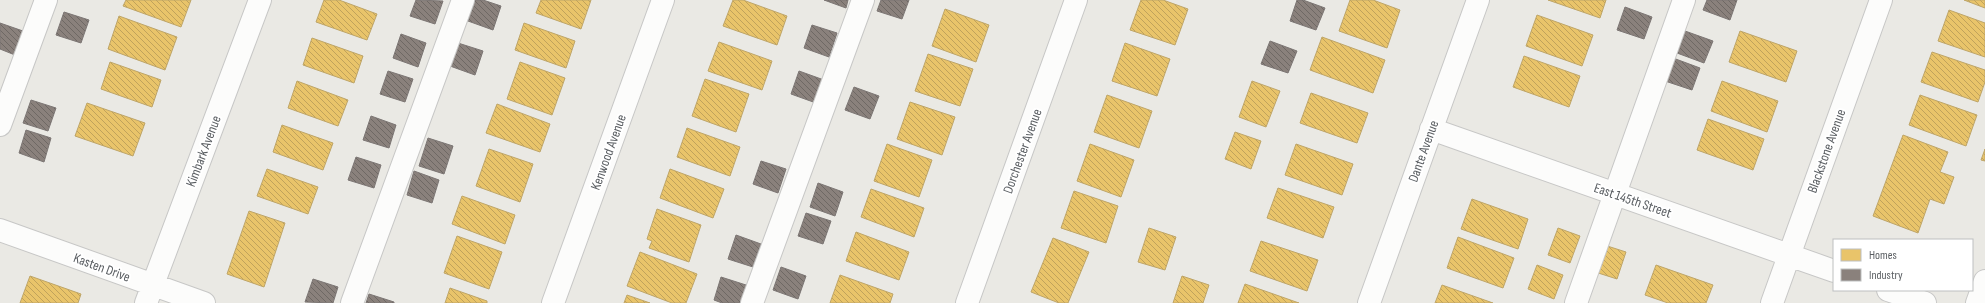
<svg xmlns="http://www.w3.org/2000/svg" width="1985" height="303" viewBox="0 0 1985 303" font-family="'Sofia Sans Condensed',sans-serif">
<style>
.homes{fill:url(#homes-back-hatch);stroke:#bea568}
.industry{fill:url(#industry-back-hatch);stroke:#7c7674}
.lines{fill:none;stroke-linecap:round;stroke-linejoin:round}
.minor-casing{stroke:#c7c7c6;stroke-width:24}
.minor{stroke:#fcfcfb;stroke-width:22}
.labels{text-anchor:middle;stroke-width:4;stroke-linejoin:round;paint-order:stroke}
.street-label{font-size:14px;fill:#5a5e62;stroke:#fff}
</style>
<defs>
<pattern id="homes-back-hatch" width="6" height="6" patternUnits="userSpaceOnUse"><rect width="6" height="6" fill="#e9c46a"/><path d="M-1 5l2 2M0 0l6 6M5-1l2 2" fill="none" stroke="#c0a25b"/></pattern>
<pattern id="industry-back-hatch" width="6" height="6" patternUnits="userSpaceOnUse"><rect width="6" height="6" fill="#8a817c"/><path d="M-1 5l2 2M0 0l6 6M5-1l2 2" fill="none" stroke="#6e6864"/></pattern>
</defs>
<rect width="100%" height="100%" fill="#eae9e4"/>
<!-- homes -->
<path class="homes" d="M126,0H191L181,27L123,6Z
M324,0H339L377,14L367,40L316,22Z
M541,0H591L581,29L536,13Z
M733,0H743L787,16L777,45L723,26Z
M1141,0H1163L1188,9L1175,45L1130,30Z
M1350,0H1373L1400,10L1387,48L1339,31Z
M1548,0H1606L1600,18Z
M1964,0H1985V8Z
M945,9L989,25L976,62L932,46Z
M1949,10L1985,23V57L1938,41Z
M1537,15L1593,35L1582,66L1526,46Z
M119,16L177,37L165,70L108,49Z
M524,23L575,41L566,68L515,50Z
M1740,31L1797,51L1786,82L1729,62Z
M1322,37L1385,60L1373,93L1310,70Z
M312,38L363,56L354,83L303,65Z
M719,42L772,61L762,90L708,71Z
M1125,43L1170,59L1157,96L1112,81Z
M1932,52L1985,70V82L1978,102L1921,82Z
M928,54L973,69L960,106L915,91Z
M1524,56L1580,76L1569,107L1513,87Z
M110,62L161,80L152,107L101,89Z
M520,62L565,78L552,115L507,99Z
M705,79L749,94L736,132L692,116Z
M297,81L348,100L338,126L288,108Z
M1252,81L1280,91L1266,127L1239,117Z
M1722,81L1778,101L1767,132L1711,111Z
M1311,93L1368,113L1357,143L1300,123Z
M1107,95L1152,111L1139,148L1094,132Z
M1920,95L1977,115L1966,146L1909,125Z
M910,102L955,117L942,155L897,139Z
M87,103L145,123L133,156L75,136Z
M497,104L550,124L540,152L486,133Z
M1708,119L1764,139L1753,170L1697,150Z
M282,125L333,143L323,170L273,152Z
M687,128L740,147L730,176L677,157Z
M1235,132L1261,141L1251,169L1225,159Z
M1903,135L1948,152L1940,172L1954,177L1944,204L1930,199L1918,233L1873,216Z
M887,144L932,160L919,197L874,181Z
M1090,144L1134,160L1121,197L1077,181Z
M1296,144L1353,164L1342,195L1285,175Z
M489,149L533,164L520,202L476,186Z
M1985,149V161L1981,160Z
M267,169L318,187L308,214L257,196Z
M670,169L724,189L713,218L660,198Z
M1278,188L1334,207L1323,238L1267,218Z
M871,189L924,208L914,237L861,217Z
M1074,191L1118,206L1106,243L1061,228Z
M462,196L515,215L505,244L452,224Z
M1472,199L1528,219L1518,249L1461,229Z
M657,209L701,225L689,262L649,248L652,241L647,239Z
M249,211L285,223L264,287L227,274Z
M1149,228L1176,237L1165,270L1138,262Z
M1558,228L1580,236L1570,263L1548,255Z
M856,232L909,252L899,280L846,261Z
M457,236L502,252L489,289L444,273Z
M1458,237L1514,258L1503,288L1447,268Z
M1053,238L1089,252L1068,303H1059L1031,292Z
M1261,241L1318,260L1307,291L1250,271Z
M1601,244L1626,252L1617,279L1592,271Z
M640,252L697,274L686,303H672L627,286Z
M1537,265L1563,275L1554,299L1528,289Z
M1656,265L1713,285L1706,303H1668L1645,295Z
M840,275L893,294L890,303H830Z
M30,276L81,294L78,303H20Z
M1182,276L1209,285L1203,303H1173Z
M1245,284L1299,303H1238Z
M1442,285L1493,303H1435Z
M450,288L487,301V303H445Z
M627,295L650,303H624Z"/>
<!-- industry -->
<path class="industry" d="M416,0L443,1L435,24L410,16Z
M475,0H483L501,6L493,30L468,21Z
M824,0H848L846,8Z
M881,0H909L902,19L877,11Z
M1297,0H1303L1325,8L1316,30L1290,21Z
M1707,0H1737L1730,20L1703,10Z
M1625,7L1652,17L1644,39L1617,30Z
M64,12L89,20L81,43L56,35Z
M0,23L23,31L15,55L0,49Z
M812,25L837,33L829,57L804,48Z
M1685,31L1713,41L1704,63L1677,53Z
M401,34L426,43L418,67L393,58Z
M1270,41L1297,51L1288,73L1261,64Z
M458,43L483,51L475,75L450,66Z
M1673,58L1700,68L1692,90L1665,81Z
M388,71L413,79L405,102L380,94Z
M799,71L824,80L816,103L791,94Z
M854,87L879,96L870,119L845,110Z
M31,100L56,108L48,131L23,123Z
M371,116L396,125L389,148L363,140Z
M26,130L51,138L44,162L19,153Z
M428,138L453,146L444,174L419,166Z
M356,157L381,165L374,188L348,180Z
M761,161L786,169L778,193L753,184Z
M414,171L439,180L432,203L407,195Z
M818,183L843,192L835,216L810,207Z
M806,213L831,221L823,244L798,236Z
M736,235L761,244L753,267L728,259Z
M781,267L806,276L798,299L773,290Z
M721,277L746,285L741,303H722L714,300Z
M313,279L338,287L333,303L305,302Z
M369,294L394,302V303H366Z"/>
<g class="lines">
<defs>
<path id="minor" d="M0,125L46,0
M1431,129L1834,271
M0,230L204,303
M1888,290L1925,303
M146,303L260,0
M352,303L463,0
M553,303L663,0
M752,303L863,0
M967,303L1076,0
M1369,303L1478,0
M1576,303L1684,0
M1772,303L1881,0
M1977,303L1985,281"/>
</defs>
<!-- minor casing -->
<use href="#minor" class="minor-casing"/>
<!-- minor -->
<use href="#minor" class="minor"/>
</g>
<g class="labels">
<!-- street labels -->
<g class="street-label">
<text transform="translate(203 151) rotate(-69)" y="5">Kimbark Avenue</text>
<text transform="translate(1022 151) rotate(-70)" y="5">Dorchester Avenue</text>
<text transform="translate(1423 151) rotate(-70)" y="5">Dante Avenue</text>
<text transform="translate(1826 151) rotate(-70)" y="5">Blackstone Avenue</text>
<text transform="translate(608 152) rotate(-70)" y="5">Kenwood Avenue</text>
<text transform="translate(1633 200) rotate(19)" y="5">East 145th Street</text>
<text transform="translate(102 267) rotate(20)" y="5">Kasten Drive</text>
</g>
</g>
<!-- legend -->
<rect x="1833" y="239" width="140" height="52" fill="#ffffff" stroke="#bdbfc0"/>
<rect x="1841" y="249" width="20" height="12" fill="#e9c46a" stroke="#bdbfc0"/>
<text x="1869" y="259" font-size="12" fill="#5a5e62">Homes</text>
<rect x="1841" y="269" width="20" height="12" fill="#8a817c" stroke="#bdbfc0"/>
<text x="1869" y="279" font-size="12" fill="#5a5e62">Industry</text>
</svg>
